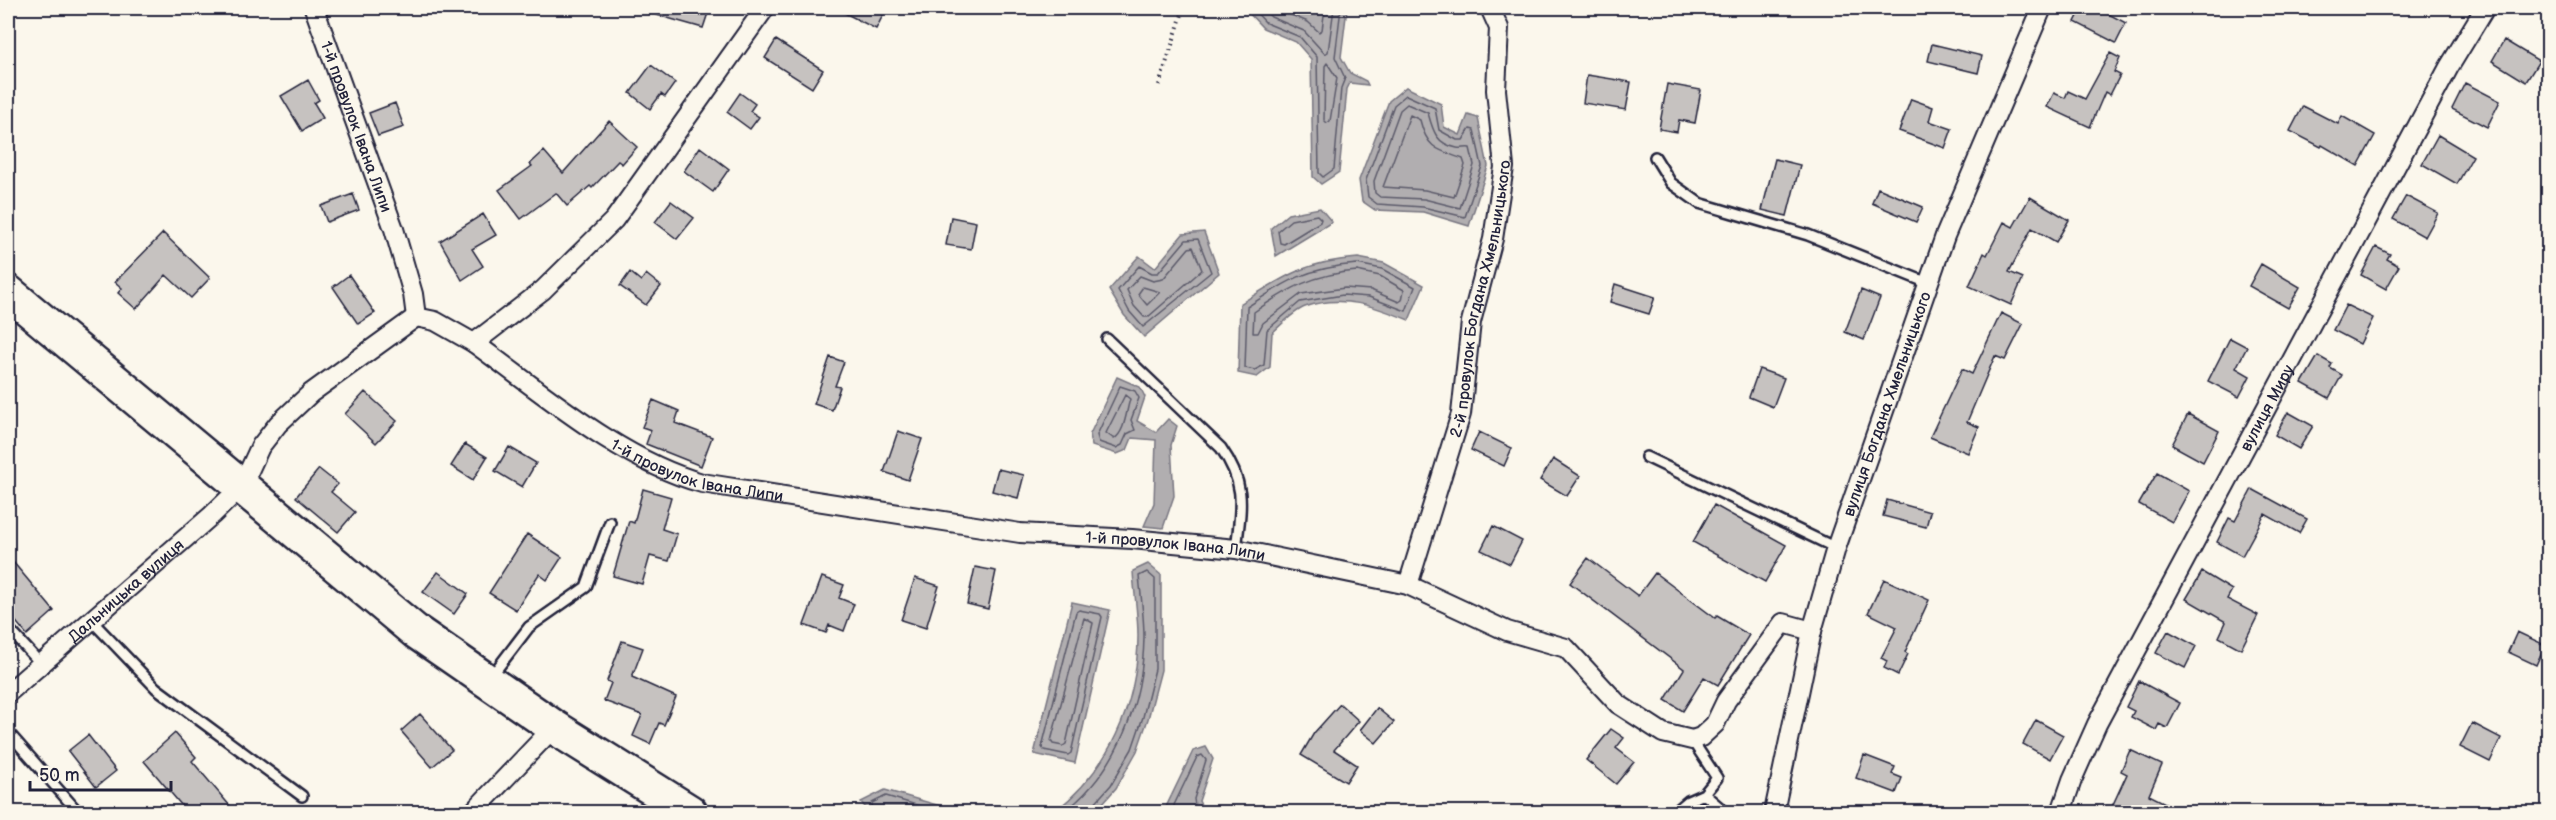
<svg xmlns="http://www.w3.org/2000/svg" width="2556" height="820" viewBox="0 0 2556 820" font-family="'Balsamiq Sans',sans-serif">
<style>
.water{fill:#b1aeb0;stroke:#787681;stroke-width:1.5}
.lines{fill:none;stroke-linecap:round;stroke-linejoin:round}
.shore{stroke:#5b5a6a;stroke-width:1.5}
.building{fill:#c6c2c0;stroke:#22223b;stroke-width:1.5}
.lane-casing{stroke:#22223b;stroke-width:14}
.street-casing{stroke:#22223b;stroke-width:22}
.highway-casing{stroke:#22223b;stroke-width:38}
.path{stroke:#22223b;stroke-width:4;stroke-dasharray:1.5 4.5;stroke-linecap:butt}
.lane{stroke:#fbf7ec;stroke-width:9}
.street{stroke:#fbf7ec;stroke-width:18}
.highway{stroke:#fbf7ec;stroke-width:33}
.labels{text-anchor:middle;stroke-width:4.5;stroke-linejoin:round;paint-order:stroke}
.street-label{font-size:16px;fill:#22223b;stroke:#fbf7ec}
</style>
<rect width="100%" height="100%" fill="#fbf7ec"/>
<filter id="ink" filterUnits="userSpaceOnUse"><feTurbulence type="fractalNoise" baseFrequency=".0167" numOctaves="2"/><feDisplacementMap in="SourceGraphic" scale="12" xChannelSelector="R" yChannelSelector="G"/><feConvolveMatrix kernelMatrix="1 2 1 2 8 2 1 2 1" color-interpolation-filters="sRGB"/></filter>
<g filter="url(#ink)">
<!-- water -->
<path class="water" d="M1244,8H1347L1341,57L1350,73L1366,81L1368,85L1350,83L1347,89L1339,172L1321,184L1313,177L1311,59L1296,42L1263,28Z
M1406,87L1441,104L1444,127L1460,135L1468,115L1478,118L1488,166L1469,226L1423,212L1375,210L1362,201L1359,180L1389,101Z
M1320,208L1332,222L1276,256L1271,228L1288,214Z
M1204,232L1219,273L1144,337L1124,315L1109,290L1139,256L1155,268L1183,234Z
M1358,258L1384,263L1424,285L1409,320C1374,306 1343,294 1305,307C1294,311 1281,325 1272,333L1270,367L1257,377L1238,373L1240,304C1285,276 1303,262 1358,258Z
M1117,377L1140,387L1145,397L1137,421L1156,432L1168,419L1177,426L1171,445L1174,496L1163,528L1144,526L1154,503L1156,440L1132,438L1127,450L1117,454L1092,446L1090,434Z
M1148,564L1161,575V670L1148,719L1137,751L1116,788L1095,812H1054C1108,771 1138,705 1138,636C1138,614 1134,592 1133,571Z
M1072,602L1110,610L1075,763L1034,754Z
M1206,747L1213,759L1199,801L1203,809L1198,812H1170L1166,807L1193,751Z
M885,790L961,812H869L861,802Z"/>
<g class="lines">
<!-- shore -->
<path class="shore" d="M1252,8L1266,23L1300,37L1317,57L1319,173L1323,177L1334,169L1341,88L1345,78L1335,57L1341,8
M1262,8L1271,17L1304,31L1325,54L1328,52L1334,8
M1274,8L1308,22L1319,32L1322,30L1325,8
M1327,63L1337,78L1330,121L1327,123L1324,120L1325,66Z
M1406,95L1435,108L1439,130L1457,140H1463L1470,129L1474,130L1482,166L1465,217L1423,207L1377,204L1368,197L1366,180L1394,105Z
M1407,104L1428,113C1433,131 1436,144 1457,148C1462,149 1466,147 1470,148L1474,165L1460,208L1424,199L1380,197L1375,193L1374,181L1400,110Z
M1410,115L1420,120C1427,149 1438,150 1463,159L1465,165L1454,197L1425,190L1383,187Z
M1317,215L1321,219L1320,222L1284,244L1280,243L1278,231L1291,220Z
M1198,239L1211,272L1143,327L1129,311L1118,290L1139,266L1152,273H1158L1186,240Z
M1193,247L1202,270L1148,317H1144L1134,306L1127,290L1140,276L1153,281L1163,279L1189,248Z
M1357,264L1382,269L1415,287L1406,311L1369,297L1343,295L1300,302L1267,330L1264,365L1255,370L1245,368L1247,307C1288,280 1307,268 1357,264Z
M1357,271L1380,276L1404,290L1402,300L1399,302L1371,290L1345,288L1301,294L1263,323L1258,333H1253L1254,312C1289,288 1314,274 1357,271Z
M1143,287L1160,292L1147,305L1138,294Z
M1120,386L1135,391L1139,398L1131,420L1135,430L1127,434L1122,445L1116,448L1099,442L1097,435Z
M1125,395L1130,399C1126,412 1125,432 1114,439L1106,433Z
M1079,610L1100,614L1102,617L1071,753L1068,755L1044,750L1042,747L1076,612Z
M1084,618L1093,623L1066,744L1063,746L1053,744L1051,741Z
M873,812L872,803L886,796L940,812
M1064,812C1117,772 1143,703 1144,637C1144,617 1141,596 1139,576L1147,572L1155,579V669L1143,717L1132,749L1111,785L1092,806L1091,812
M1175,812L1174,805L1197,757L1202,755L1206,760L1194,799L1196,812"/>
</g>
<!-- building -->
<path class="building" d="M646,8H701L709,10L703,28L646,12Z
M835,8H874L884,13L876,29Z
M2082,8L2093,14L2097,8L2126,23L2116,43L2075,22Z
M776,40L823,70L812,88L765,58Z
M2504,40L2539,61L2526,82L2492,61Z
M1932,44L1982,56L1978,73L1928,61Z
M2110,53L2120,58L2114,72L2120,75L2110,95L2105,92L2090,127L2047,107L2054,93L2065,98L2068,91L2085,99Z
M651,65L675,83L665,97L661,94L650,109L630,93Z
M1587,75L1631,82L1626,110L1583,103Z
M308,80L319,100L314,103L323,118L302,131L281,96Z
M2465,83L2500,101L2487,127L2452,109Z
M1667,84L1701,90L1695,123L1679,120L1677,132L1659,129Z
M740,93L755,104L750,111L759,117L750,129L727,112Z
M1911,99L1933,107L1929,121L1952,129L1945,148L1899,131Z
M395,103L404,127L378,136L369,113Z
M2303,106L2338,124L2342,116L2375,135L2358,166L2322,145L2321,147L2290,131Z
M609,121L637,147L622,164L618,161L592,188L590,186L567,206L556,193L521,219L499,190L532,166L530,164L544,151L563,173Z
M2438,135L2473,156L2457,184L2422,164Z
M700,147L729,169L713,192L684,171Z
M1775,159L1800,165L1787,216L1762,210Z
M1878,188L1923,207L1916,222L1872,203Z
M353,194L359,210L327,222L321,206Z
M2406,196L2438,213L2425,237L2393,219Z
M2030,197L2069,220L2056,242L2032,228L2009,272L2023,278L2011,305L1969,286L1984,253L1987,255L2004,222L2013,227Z
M671,201L694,218L677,239L655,222Z
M483,214L496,235L472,249L483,266L462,280L440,241Z
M951,217L976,222L971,249L946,245Z
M163,233L210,278L191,298L166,275L136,309L118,293L122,288L115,282Z
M2376,247L2390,254L2387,259L2399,266L2386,289L2361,275Z
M2261,264L2300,287L2288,308L2249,286Z
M630,272L641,281L646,274L661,286L646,305L620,286Z
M349,275L375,313L358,324L333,287Z
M1615,284L1655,297L1649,314L1610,302Z
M1861,290L1880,298L1864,340L1845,332Z
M2346,305L2373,318L2360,344L2333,330Z
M2001,313L2023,324L2005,360L1995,356L1967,422L1979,427L1968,453L1930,437L1962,369L1972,374Z
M2230,338L2247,347L2236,368L2250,376L2239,397L2208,381Z
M2318,356L2332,364L2330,368L2342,375L2329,398L2302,383Z
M830,357L844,362L835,386L840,387L832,410L814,404Z
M1759,369L1784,378L1773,407L1749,397Z
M365,392L397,421L376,443L345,414Z
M653,400L679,411L675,423L712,437L701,466L646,444L651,430L642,427Z
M2288,412L2313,426L2299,449L2275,435Z
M2188,414L2219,431L2203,462L2172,445Z
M898,431L922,439L908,480L884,472Z
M1479,432L1512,448L1504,466L1471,450Z
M465,444L487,457L473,480L451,466Z
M509,447L536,463L522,487L495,471Z
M1553,459L1580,476L1567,496L1540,480Z
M319,469L338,484L331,492L355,512L338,532L296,497Z
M998,469L1024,475L1018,498L992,491Z
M2157,473L2189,491L2172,522L2139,504Z
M643,489L671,497L662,529L677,534L669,561L650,556L642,584L613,576L629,521L634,523Z
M2252,489L2307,519L2299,533L2265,514L2242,556L2217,542L2229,518L2235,521Z
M1887,500L1930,512L1926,527L1883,516Z
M1714,505L1786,545L1765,582L1693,542Z
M1493,526L1522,541L1510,564L1481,550Z
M527,534L562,557L547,580L539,574L516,610L489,593Z
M8,556L54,611L27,635L8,612Z
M1588,558L1638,596L1655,573L1715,618L1717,616L1749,635L1718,685L1704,677L1683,711L1665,700L1684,669L1570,583Z
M975,567L996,571L988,609L967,604Z
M438,572L468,594L454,614L423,592Z
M2202,572L2232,590L2227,599L2258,615L2241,649L2219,637L2226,622L2186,599Z
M822,577L844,585L839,598L854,604L844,631L829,625L826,633L804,625Z
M915,578L939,586L926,628L901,620Z
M1884,579L1929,600L1905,652L1908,654L1898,675L1884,668L1887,661L1881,658L1897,627L1868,613Z
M2168,631L2196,646L2185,668L2156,653Z
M2517,632L2545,645L2536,665L2508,652Z
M622,641L643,648L632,677L676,697L664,725L659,723L650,744L633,736L642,715L604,701L611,683L607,681Z
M2139,681L2180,703L2167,728L2159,724L2156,730L2131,717L2134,711L2126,707Z
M1340,704L1359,721L1334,750L1357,765L1346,782L1301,755L1314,733Z
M1377,708L1394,722L1376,743L1360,730Z
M420,714L452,750L432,767L401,731Z
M2036,720L2063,735L2050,759L2023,744Z
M2472,723L2501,738L2490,762L2460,747Z
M1611,729L1624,738L1616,748L1634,762L1616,784L1586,760Z
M175,733L196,757L192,761L236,813H188L144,761Z
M88,735L116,771L96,787L68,751Z
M2130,750L2162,765L2149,795L2185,813H2109L2127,774L2121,771Z
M1864,755L1895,767L1892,774L1902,778L1896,793L1856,778Z"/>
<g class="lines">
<defs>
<path id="lane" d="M1655,157L1671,183L1699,203L1808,235L1928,283
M1107,339L1221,448C1247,485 1241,507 1236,549
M1646,457L1836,548
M92,621L156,688L302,796
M8,628L41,664
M490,678L529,627L586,587L610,522
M8,732L78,812
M1692,740L1717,778L1704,794L1725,812
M1675,812L1688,801L1704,794"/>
<g id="street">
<path id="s1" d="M314,8L394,229L413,294L416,317"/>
<path id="s2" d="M474,343C542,392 621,461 702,483L1020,533L1132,539L1236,549L1408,585L1507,631L1566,648L1618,704L1663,733L1692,740L1701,737L1715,724L1726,701L1783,623L1812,631"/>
<path id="s3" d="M1408,585L1461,414L1471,322L1493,239L1504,167L1496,90L1499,28L1490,8"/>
<path id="s4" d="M8,693L212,515L242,486L260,447L278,424L311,393L416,317L435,321L474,343L543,290L614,220L765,8"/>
<path d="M473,812L554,727"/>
<path id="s5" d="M1774,812L1812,631L1836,548L1945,236L2042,8"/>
<path id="s6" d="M2061,812L2072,780L2097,724L2449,67L2485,8"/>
</g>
<path id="highway" d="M8,292L415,631L554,727L690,812"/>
</defs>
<!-- lane casing -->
<use href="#lane" class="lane-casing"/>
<!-- street casing -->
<use href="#street" class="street-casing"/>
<!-- highway casing -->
<use href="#highway" class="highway-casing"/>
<!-- path -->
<path class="path" d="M1159,85L1184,8"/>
<!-- lane -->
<use href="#lane" class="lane"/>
<!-- street -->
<use href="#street" class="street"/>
<!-- highway -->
<use href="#highway" class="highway"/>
</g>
</g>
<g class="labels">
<!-- street labels -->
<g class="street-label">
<text dy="6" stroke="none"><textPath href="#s1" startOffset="126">1-й провулок Івана Липи</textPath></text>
<text dy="6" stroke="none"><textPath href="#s3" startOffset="296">2-й провулок Богдана Хмельницького</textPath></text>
<text dy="6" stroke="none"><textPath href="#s5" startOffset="424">вулиця Богдана Хмельницького</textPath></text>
<text dy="6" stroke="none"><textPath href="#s6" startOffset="454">вулиця Миру</textPath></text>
<text dy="6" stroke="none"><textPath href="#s2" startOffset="261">1-й провулок Івана Липи</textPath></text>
<text dy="6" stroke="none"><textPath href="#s2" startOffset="747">1-й провулок Івана Липи</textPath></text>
<text dy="6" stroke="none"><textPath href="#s4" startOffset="156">Дальницька вулиця</textPath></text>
</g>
</g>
<!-- margin -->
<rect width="2556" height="820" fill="none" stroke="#fbf7ec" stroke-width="30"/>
<rect x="15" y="15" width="2526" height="790" fill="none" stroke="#22223b" stroke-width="2" filter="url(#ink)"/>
<!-- scale -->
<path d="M30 781v9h141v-9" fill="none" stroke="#22223b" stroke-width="3"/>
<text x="39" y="781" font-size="18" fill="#22223b" stroke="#fbf7ec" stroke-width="4.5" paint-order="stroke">50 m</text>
</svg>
